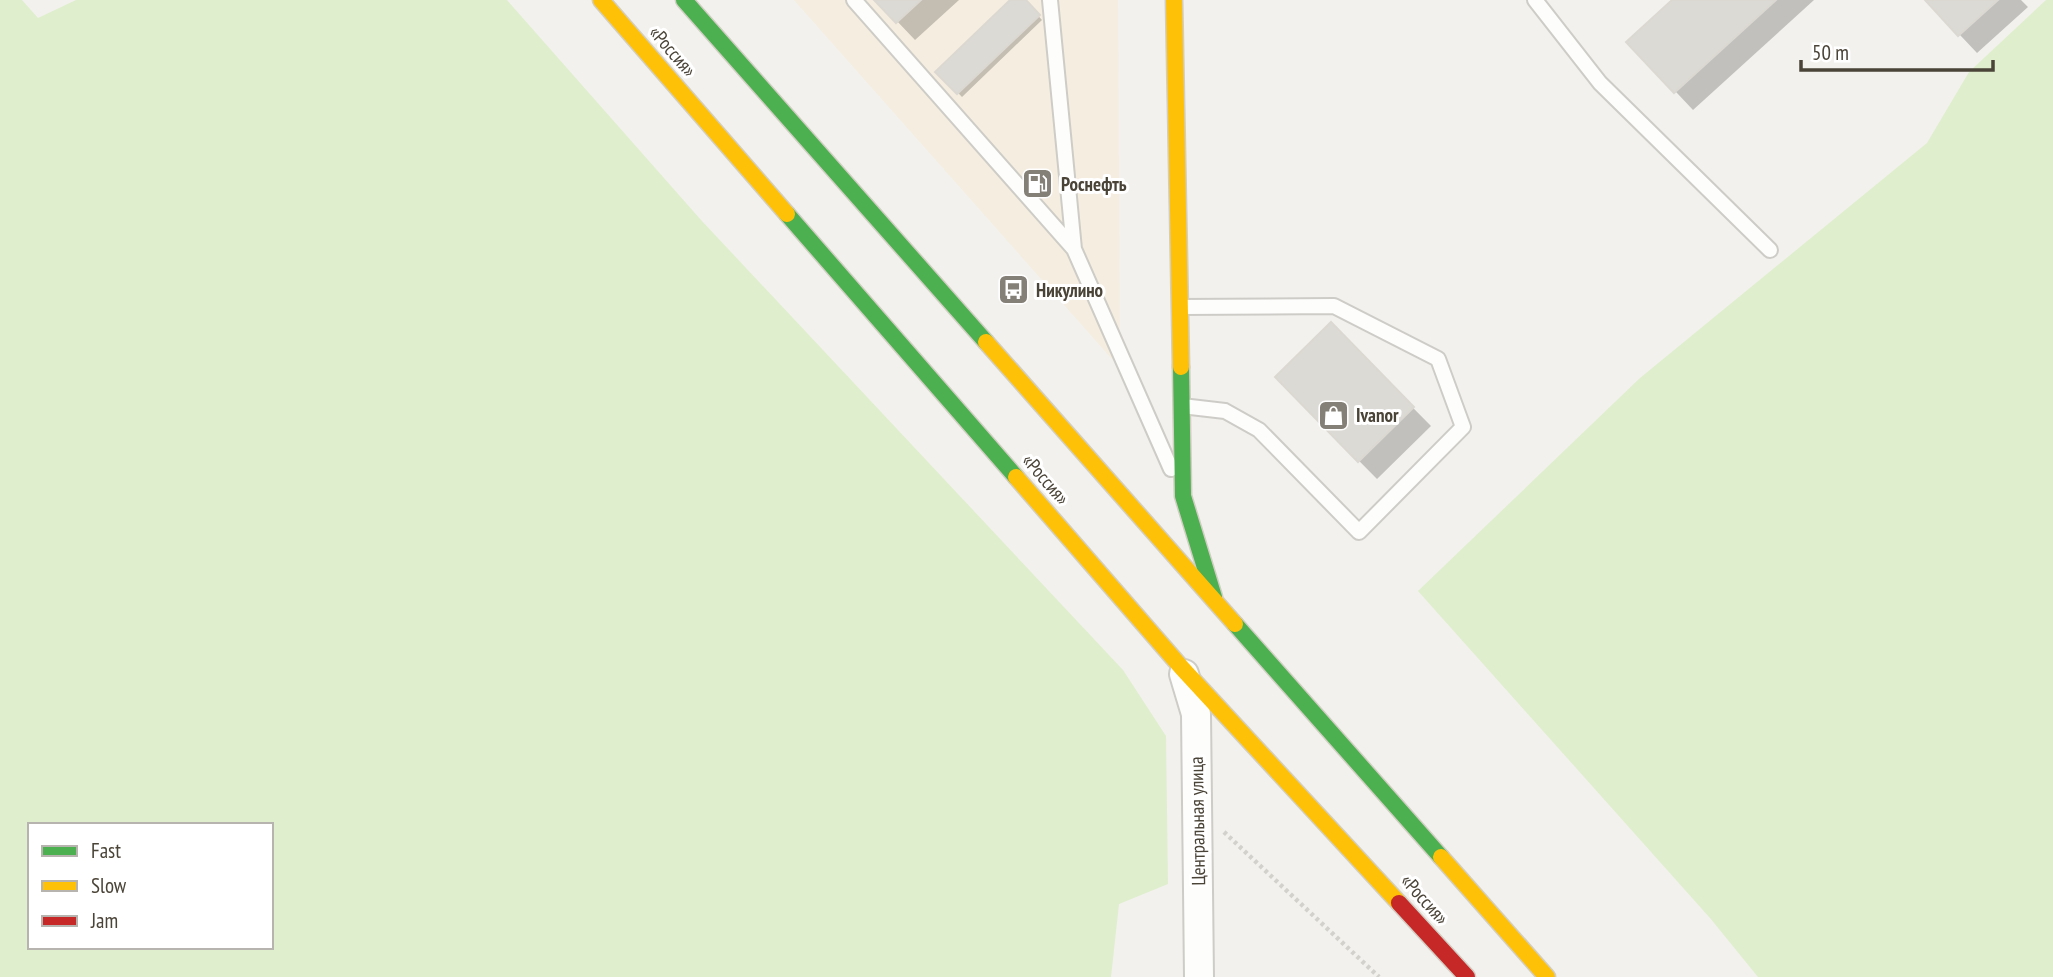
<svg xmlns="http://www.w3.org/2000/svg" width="2053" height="977" viewBox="0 0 2053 977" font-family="'PT Sans Narrow',sans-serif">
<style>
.commercial{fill:#f5eddf}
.green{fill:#dfeecc;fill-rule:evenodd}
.shadow{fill:#0003}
.building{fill:#dcdad5;stroke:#dbd8d2;stroke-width:2}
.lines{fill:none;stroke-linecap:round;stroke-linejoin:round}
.lane-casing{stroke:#ceccc7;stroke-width:18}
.street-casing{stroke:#ceccc7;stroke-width:32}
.fast-casing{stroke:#d2cec3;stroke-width:19}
.slow-casing{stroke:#d2cec3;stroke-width:19}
.jam-casing{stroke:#d2cec3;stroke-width:19}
.path{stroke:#d2d1cb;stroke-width:4.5;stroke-dasharray:3.5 3.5;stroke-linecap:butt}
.lane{stroke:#fdfdfc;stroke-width:14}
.street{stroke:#fdfdfc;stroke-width:28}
.fast{stroke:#4caf50;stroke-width:16}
.slow{stroke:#ffc107;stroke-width:16}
.jam{stroke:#c62828;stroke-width:16}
.labels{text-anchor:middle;stroke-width:6;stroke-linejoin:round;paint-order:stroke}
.street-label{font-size:19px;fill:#4a4337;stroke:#fff}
.poi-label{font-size:19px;font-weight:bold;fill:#4a4337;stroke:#fff;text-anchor:start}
</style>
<rect width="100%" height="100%" fill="#f2f1ed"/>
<!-- commercial -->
<path class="commercial" d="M794,0H1118L1120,368Z"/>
<!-- green -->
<path class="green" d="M0,0H22L38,18L76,0H507L701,220L1123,670L1166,736L1168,884L1119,904L1111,977H0ZM30,825H271V947H30Z
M2046,0H2053V977H1758L1710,918L1418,591L1640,378L1927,143L1969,72Z"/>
<!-- shadow -->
<path class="shadow" d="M877,0H959L915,40Z
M1013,0H1024L1042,20L962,97L938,72Z
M1675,0H1814L1693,110L1629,42Z
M1927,0H2021L2028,7L1977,53Z
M1331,325L1431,426L1377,479L1277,378Z"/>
<!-- building -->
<path class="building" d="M874,0H921L896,23Z
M1010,0H1026L1040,15L957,94L935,72Z
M1672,0H1776L1674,93L1626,42Z
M1925,0H1998L1958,36Z
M1331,322L1414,407L1358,462L1275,377Z"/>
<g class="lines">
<defs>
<path id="lane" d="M854,0L1074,249
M1050,0L1074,249L1171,469
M1535,0L1600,83L1770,250
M1181,307L1334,306L1438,359L1463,427L1359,532L1259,430L1225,411L1182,406"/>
<path id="street" d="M1184,674L1196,714L1199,977"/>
<path id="fast" d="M684,0L986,342
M787,214L1016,477
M1181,367L1183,496L1214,597
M1235,624L1441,857"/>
<path id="slow" d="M601,0L787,214
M1174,0L1181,367
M986,342L1235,624
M1016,477L1181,667L1399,903
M1441,857L1547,977"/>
<path id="jam" d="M1399,903L1467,977"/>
</defs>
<!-- lane casing -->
<use href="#lane" class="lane-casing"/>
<!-- street casing -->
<use href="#street" class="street-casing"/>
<!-- fast casing -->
<use href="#fast" class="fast-casing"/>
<!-- slow casing -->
<use href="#slow" class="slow-casing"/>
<!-- jam casing -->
<use href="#jam" class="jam-casing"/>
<!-- path -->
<path class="path" d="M1224,832L1379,977"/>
<!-- lane -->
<use href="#lane" class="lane"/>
<!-- street -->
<use href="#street" class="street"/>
<!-- fast -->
<use href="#fast" class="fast"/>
<!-- slow -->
<use href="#slow" class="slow"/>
<!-- jam -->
<use href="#jam" class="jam"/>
</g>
<!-- icons -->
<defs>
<symbol id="fuel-square" viewBox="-11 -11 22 22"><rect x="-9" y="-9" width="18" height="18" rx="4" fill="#858077" stroke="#fff"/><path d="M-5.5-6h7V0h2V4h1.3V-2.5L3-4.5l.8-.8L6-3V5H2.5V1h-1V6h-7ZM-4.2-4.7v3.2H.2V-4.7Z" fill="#fff"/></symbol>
<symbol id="bus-square" viewBox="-11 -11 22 22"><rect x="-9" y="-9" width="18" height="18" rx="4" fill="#858077" stroke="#fff"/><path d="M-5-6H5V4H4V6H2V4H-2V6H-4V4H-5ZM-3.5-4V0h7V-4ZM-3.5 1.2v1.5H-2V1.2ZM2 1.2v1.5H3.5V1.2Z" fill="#fff"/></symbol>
<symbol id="shop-square" viewBox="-11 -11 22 22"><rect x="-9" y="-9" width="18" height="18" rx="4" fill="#858077" stroke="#fff"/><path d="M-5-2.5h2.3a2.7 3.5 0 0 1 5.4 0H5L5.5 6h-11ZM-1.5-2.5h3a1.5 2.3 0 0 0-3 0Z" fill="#fff"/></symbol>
</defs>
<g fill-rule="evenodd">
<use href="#fuel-square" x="1020" y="166" width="35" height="35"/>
<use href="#bus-square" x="996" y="272" width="35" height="35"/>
<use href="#shop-square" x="1316" y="398" width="35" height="35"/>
</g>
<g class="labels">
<!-- street labels -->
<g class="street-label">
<text transform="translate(673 51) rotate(49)" y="7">«Россия»</text>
<text transform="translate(1046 479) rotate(49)" y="7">«Россия»</text>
<text transform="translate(1197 821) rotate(-91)" y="7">Центральная улица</text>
<text transform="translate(1425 899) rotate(48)" y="7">«Россия»</text>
</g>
<!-- poi labels -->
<g class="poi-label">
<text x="1061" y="191">Роснефть</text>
<text x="1036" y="297">Никулино</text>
<text x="1356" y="422">Ivanor</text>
</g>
</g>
<!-- legend -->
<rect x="28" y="823" width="245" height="126" fill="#ffffff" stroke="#b7b4af" stroke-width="2"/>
<rect x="42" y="846" width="35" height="10" fill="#4caf50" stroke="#b7b4af" stroke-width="2"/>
<text x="91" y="858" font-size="21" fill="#4a4337">Fast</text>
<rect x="42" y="881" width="35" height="10" fill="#ffc107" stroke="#b7b4af" stroke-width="2"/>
<text x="91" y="893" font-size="21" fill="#4a4337">Slow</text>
<rect x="42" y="916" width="35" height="10" fill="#c62828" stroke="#b7b4af" stroke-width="2"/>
<text x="91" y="928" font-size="21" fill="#4a4337">Jam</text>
<!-- scale -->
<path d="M1801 60v10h192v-10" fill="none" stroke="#4a4337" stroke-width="3.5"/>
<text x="1812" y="60" font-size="21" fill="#4a4337" stroke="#ffffff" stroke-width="5" paint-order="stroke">50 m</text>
</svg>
